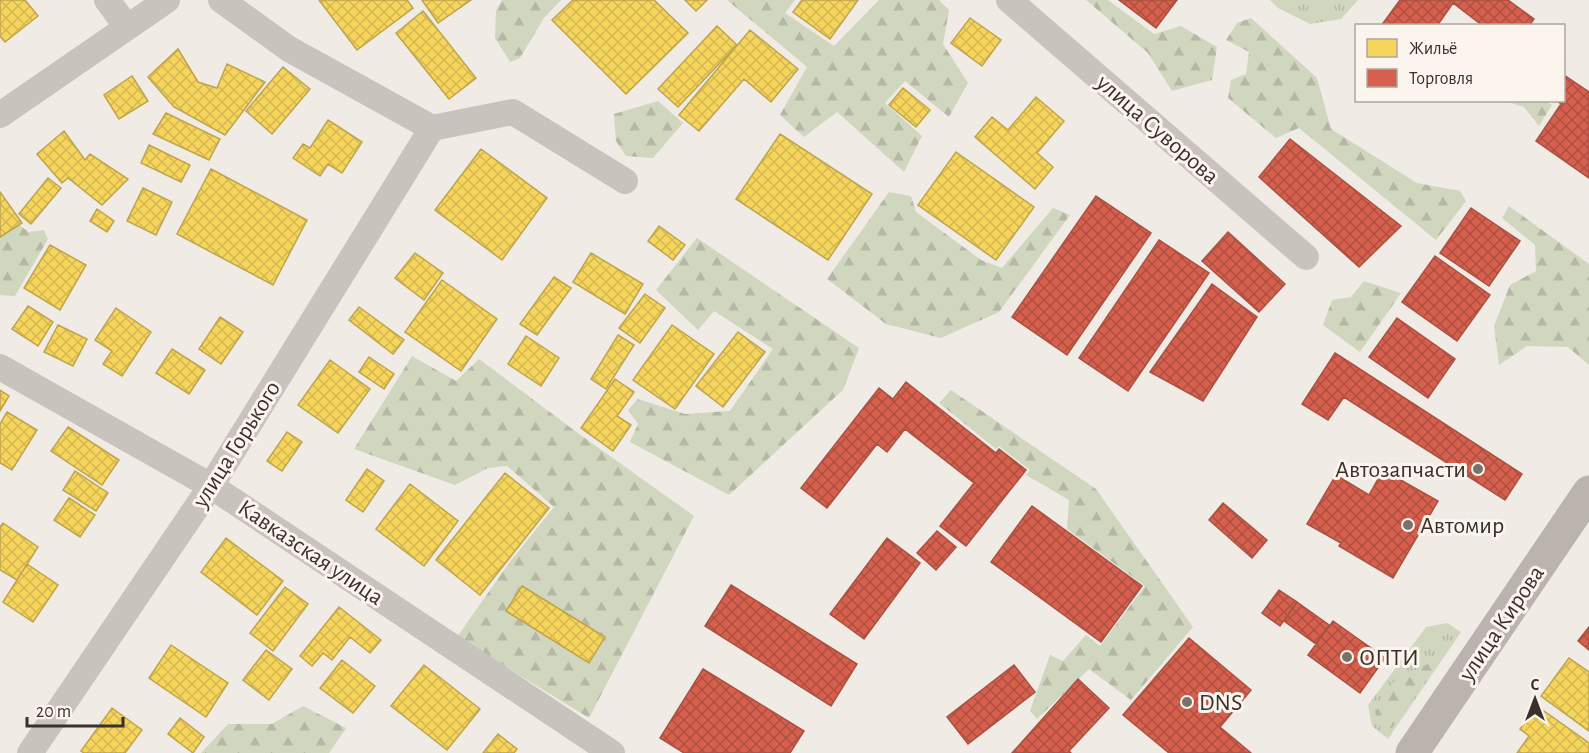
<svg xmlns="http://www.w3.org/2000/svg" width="1589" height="753" viewBox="0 0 1589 753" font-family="'Alegreya Sans',sans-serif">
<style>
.grass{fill:url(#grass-tufts)}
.forest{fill:url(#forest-firs)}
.homes{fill:url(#homes-cross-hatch);stroke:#bea44d;stroke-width:1.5}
.shops{fill:url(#shops-cross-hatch);stroke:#a85243;stroke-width:1.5}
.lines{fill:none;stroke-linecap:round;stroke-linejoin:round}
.street{stroke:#c9c3be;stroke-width:26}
.secondary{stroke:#bab3ae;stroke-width:33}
.poi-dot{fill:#7a716c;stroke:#fbf5ee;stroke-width:2}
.labels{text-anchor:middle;stroke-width:6;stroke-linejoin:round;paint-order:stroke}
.street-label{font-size:24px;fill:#3b302b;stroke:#fbf5ee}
.poi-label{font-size:24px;fill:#3b302b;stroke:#fbf5ee;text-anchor:start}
</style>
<defs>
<pattern id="grass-tufts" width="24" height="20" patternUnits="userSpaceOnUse" patternTransform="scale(1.5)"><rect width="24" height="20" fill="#d1d6bf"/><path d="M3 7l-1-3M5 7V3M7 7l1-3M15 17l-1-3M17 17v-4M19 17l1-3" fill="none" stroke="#b4b8a4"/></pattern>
<pattern id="forest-firs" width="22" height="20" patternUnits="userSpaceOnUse" patternTransform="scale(1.5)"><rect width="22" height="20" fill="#d1d6bf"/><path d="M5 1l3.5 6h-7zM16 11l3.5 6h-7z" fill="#b4b8a4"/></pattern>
<pattern id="homes-cross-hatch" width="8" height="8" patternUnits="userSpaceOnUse" patternTransform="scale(1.5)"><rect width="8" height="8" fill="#f6d55c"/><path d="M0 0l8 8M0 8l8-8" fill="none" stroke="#d4b750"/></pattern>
<pattern id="shops-cross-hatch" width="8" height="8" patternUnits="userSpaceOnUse" patternTransform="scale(1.5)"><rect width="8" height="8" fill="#d6604d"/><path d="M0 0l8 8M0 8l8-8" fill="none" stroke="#af5040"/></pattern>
</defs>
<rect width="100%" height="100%" fill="#f0ebe5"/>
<!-- grass -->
<path class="grass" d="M1270,0H1358L1341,19L1310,24L1278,8Z
M1447,623L1461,632L1388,739L1372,726L1368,705L1426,627Z"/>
<!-- forest -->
<path class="forest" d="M502,0H561L544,18L520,58L510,62L495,38L496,11Z
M727,0H795L785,13L834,46L879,0H939L949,10L943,44L968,83L949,117L905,81L885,103L922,136L904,172L837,112L804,137L780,115L807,67Z
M1086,0H1108L1154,34L1181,26L1217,47L1212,80L1172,91L1148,53Z
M1251,18L1317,78L1331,129L1417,183L1460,191L1466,201L1436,240L1299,128L1276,138L1228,98L1231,80L1246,74L1249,52L1226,40L1237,23Z
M658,101L683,123L653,158L626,156L616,141L614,114Z
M1505,101H1545L1552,105L1539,126L1524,107Z
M889,192L911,196L916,212L981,260L1002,268L1053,208L1070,215L999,312L941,338L886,324L827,279Z
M1509,206L1589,264V365L1568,347L1527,346L1499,365L1494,326L1510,285L1536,271L1535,245L1502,218Z
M16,223L29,232L44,230L48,239L15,296L0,295V234Z
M697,238L859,348L843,390L729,495L630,442L638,424L628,410L638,399L685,414L730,411L773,349L714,311L698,330L656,290Z
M1364,281L1401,293L1360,352L1323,325L1332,300L1351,297Z
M412,356L456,381L479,359L575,431L694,516L589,718L457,637L509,563L554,507L507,466L488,468L455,485L354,449Z
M951,390L1096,489L1193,627L1131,700L1089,669L1037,719L1030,711L1050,655L1063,661L1086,635L1100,646L1145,586L1067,529L1069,500L1026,475L1030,470L999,446L996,449L939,403Z
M1430,662L1434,667L1392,728L1378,724L1375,711L1388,700C1393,665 1410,678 1430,662Z
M303,706L346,728L329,753H201L228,724H272Z"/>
<!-- homes -->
<path class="homes" d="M0,0H25L38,16L5,42L0,36Z
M319,0H407L413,8L357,50Z
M422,0H471L438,23Z
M573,0H654L688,33L626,94L552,20Z
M685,0H707L696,11Z
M802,0H858L830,39L793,12Z
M423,11L476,78L449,99L396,33Z
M970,18L1001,40L982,66L951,43Z
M717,26L737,45L678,107L658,89Z
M750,30L798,69L771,102L744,79L699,131L679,115Z
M178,49L198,82L217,88L227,64L265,82L225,135L174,107L148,77Z
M283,67L310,89L272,134L246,111Z
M132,76L148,101L119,119L104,95Z
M903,88L930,110L916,127L889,105Z
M1036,97L1064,121L1037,153L1053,167L1035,189L975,137L992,117L1008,130Z
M166,113L220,139L209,160L153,134Z
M328,120L362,142L342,173L328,164L320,176L293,158L303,144L310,148Z
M64,131L85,160L90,154L128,179L102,205L68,178L62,183L37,154Z
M780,134L872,194L828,260L736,199Z
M149,145L190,165L181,182L141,163Z
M481,149L547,198L502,260L435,210Z
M956,152L1034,207L996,260L918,205Z
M211,169L307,220L273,285L177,234Z
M48,178L61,188L31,224L19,214Z
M143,188L172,202L156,235L127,221Z
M0,192L22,223L0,237Z
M97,209L114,221L107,232L90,221Z
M659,226L685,245L673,260L648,241Z
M50,245L86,265L60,310L24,288Z
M415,253L443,273L424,300L395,278Z
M591,253L643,284L625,314L573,282Z
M554,277L571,288L537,335L520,324Z
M442,280L497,319L461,371L405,332Z
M645,294L665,308L640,343L619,328Z
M28,306L53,322L38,346L12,329Z
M359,307L404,340L393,354L349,320Z
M116,308L151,332L122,376L103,364L112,351L95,340Z
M220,317L243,332L221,364L199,349Z
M58,325L87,339L73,366L44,352Z
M672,325L714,354L675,409L633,380Z
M738,332L765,352L723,407L696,386Z
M618,335L634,345L606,389L591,379Z
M526,336L559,358L541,386L508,364Z
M172,349L205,370L189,394L156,373Z
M369,357L394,374L384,389L359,372Z
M330,360L370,389L338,433L298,405Z
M615,379L634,392L617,416L631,425L613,451L581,428Z
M0,390L9,396L0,411Z
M7,412L37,430L12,470L0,463V424Z
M68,427L119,460L102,485L51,451Z
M287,432L302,442L282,471L267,461Z
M367,469L384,481L363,512L346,500Z
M75,471L108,493L96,511L63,490Z
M505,473L549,508L480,595L436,560Z
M410,484L458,521L424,566L376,529Z
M69,498L95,515L80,537L54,520Z
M3,523L38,547L17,580L0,570V527Z
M226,538L283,581L257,615L201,572Z
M27,564L58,585L33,622L3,602Z
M522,586L605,637L589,663L506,611Z
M285,587L308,604L273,651L250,633Z
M339,607L381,640L370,653L350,637L332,660L323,653L312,666L300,656Z
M171,645L228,683L206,717L149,678Z
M266,650L292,669L269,700L243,680Z
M1569,658L1589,672V731L1541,696Z
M342,660L375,686L353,713L320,688Z
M424,665L480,709L447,750L391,706Z
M1537,706L1589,743V753H1517L1529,736L1520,729Z
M112,708L142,730L125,753H84L81,751Z
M180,718L204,737L193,753L168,734Z
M498,734L517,749L514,753H483Z"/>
<!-- shops -->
<path class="shops" d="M1119,0H1177L1156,28Z
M1400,0H1508L1534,19L1529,26H1483L1453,3L1437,26H1381Z
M1564,75L1589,92V178L1536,141L1561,104L1556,100H1564Z
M1290,139L1401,226L1359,267L1259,177Z
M1096,196L1151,233L1067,355L1012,317Z
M1471,208L1520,241L1489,286L1440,253Z
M1228,232L1285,284L1259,312L1202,261Z
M1159,240L1209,273L1128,391L1079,358Z
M1435,256L1490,295L1457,341L1402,302Z
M1212,284L1257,317L1203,401L1150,372Z
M1397,318L1455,359L1428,398L1369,357Z
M1335,353L1522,474L1505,500L1344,397L1328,420L1302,404Z
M906,382L996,453L999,449L1026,470L966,546L940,526L974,483L905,429L887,452L877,444L827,508L801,488L879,388L893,399Z
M1383,470L1438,501L1393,578L1339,546L1341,543L1307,524L1336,475L1369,495Z
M1223,503L1267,540L1252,558L1209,520Z
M1032,506L1142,586L1101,642L991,562Z
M937,531L956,547L936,570L917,553Z
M887,538L920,563L864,639L830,614Z
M731,585L857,664L831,706L705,626Z
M1279,590L1297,602L1280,626L1262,613Z
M1297,602L1329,625L1316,644L1284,621Z
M1333,621L1385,658L1360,693L1308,655Z
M1589,627V650L1578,641Z
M1189,638L1251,690L1220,727L1251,753H1169L1123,715Z
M1014,665L1035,692L968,744L947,717Z
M703,669L804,731L790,753H684L660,738Z
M1078,679L1109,708L1069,751L1071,753H1012Z"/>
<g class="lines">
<!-- street -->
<path class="street" d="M107,0L127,27
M221,0L289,49L432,128
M1009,0L1306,257
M0,115L167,0
M0,367L211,486L612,753
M30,753L211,486L432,128L513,112L625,181"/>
<!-- secondary -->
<path class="secondary" d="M1412,753L1589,492"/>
</g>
<!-- markers -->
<g class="poi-dot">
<circle cx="1478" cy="469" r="6"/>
<circle cx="1408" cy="525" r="6"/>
<circle cx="1347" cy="657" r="6"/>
<circle cx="1187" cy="702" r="6"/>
</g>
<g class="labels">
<!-- street labels -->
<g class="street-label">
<text transform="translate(1158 129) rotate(41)" y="8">улица Суворова</text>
<text transform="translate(236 444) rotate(-58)" y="8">улица Горького</text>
<text transform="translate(311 552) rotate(34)" y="8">Кавказская улица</text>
<text transform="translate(1501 623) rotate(-56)" y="8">улица Кирова</text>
</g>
<!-- poi labels -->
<g class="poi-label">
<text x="1466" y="477" text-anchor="end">Автозапчасти</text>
<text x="1420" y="533">Автомир</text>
<text x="1359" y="665">ОПТИ</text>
<text x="1199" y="710">DNS</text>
</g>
</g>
<!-- legend -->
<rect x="1355" y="24" width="210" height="78" fill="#fbf5ee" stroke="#aea6a0" stroke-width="1.5"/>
<rect x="1367" y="39" width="30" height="18" fill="#f6d55c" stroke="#aea6a0" stroke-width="1.5"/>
<text x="1409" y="54" font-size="18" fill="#3b302b">Жильё</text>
<rect x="1367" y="69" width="30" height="18" fill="#d6604d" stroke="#aea6a0" stroke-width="1.5"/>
<text x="1409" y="84" font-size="18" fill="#3b302b">Торговля</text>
<!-- north arrow -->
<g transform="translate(1535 699)" stroke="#fbf5ee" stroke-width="4.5" paint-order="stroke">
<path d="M0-4.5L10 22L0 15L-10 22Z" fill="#3b302b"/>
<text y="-9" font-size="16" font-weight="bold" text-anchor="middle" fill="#3b302b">С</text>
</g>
<!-- scale -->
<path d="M27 717v9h96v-9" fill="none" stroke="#3b302b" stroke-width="3"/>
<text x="36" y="717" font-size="18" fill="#3b302b" stroke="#fbf5ee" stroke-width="4.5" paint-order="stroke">20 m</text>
</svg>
